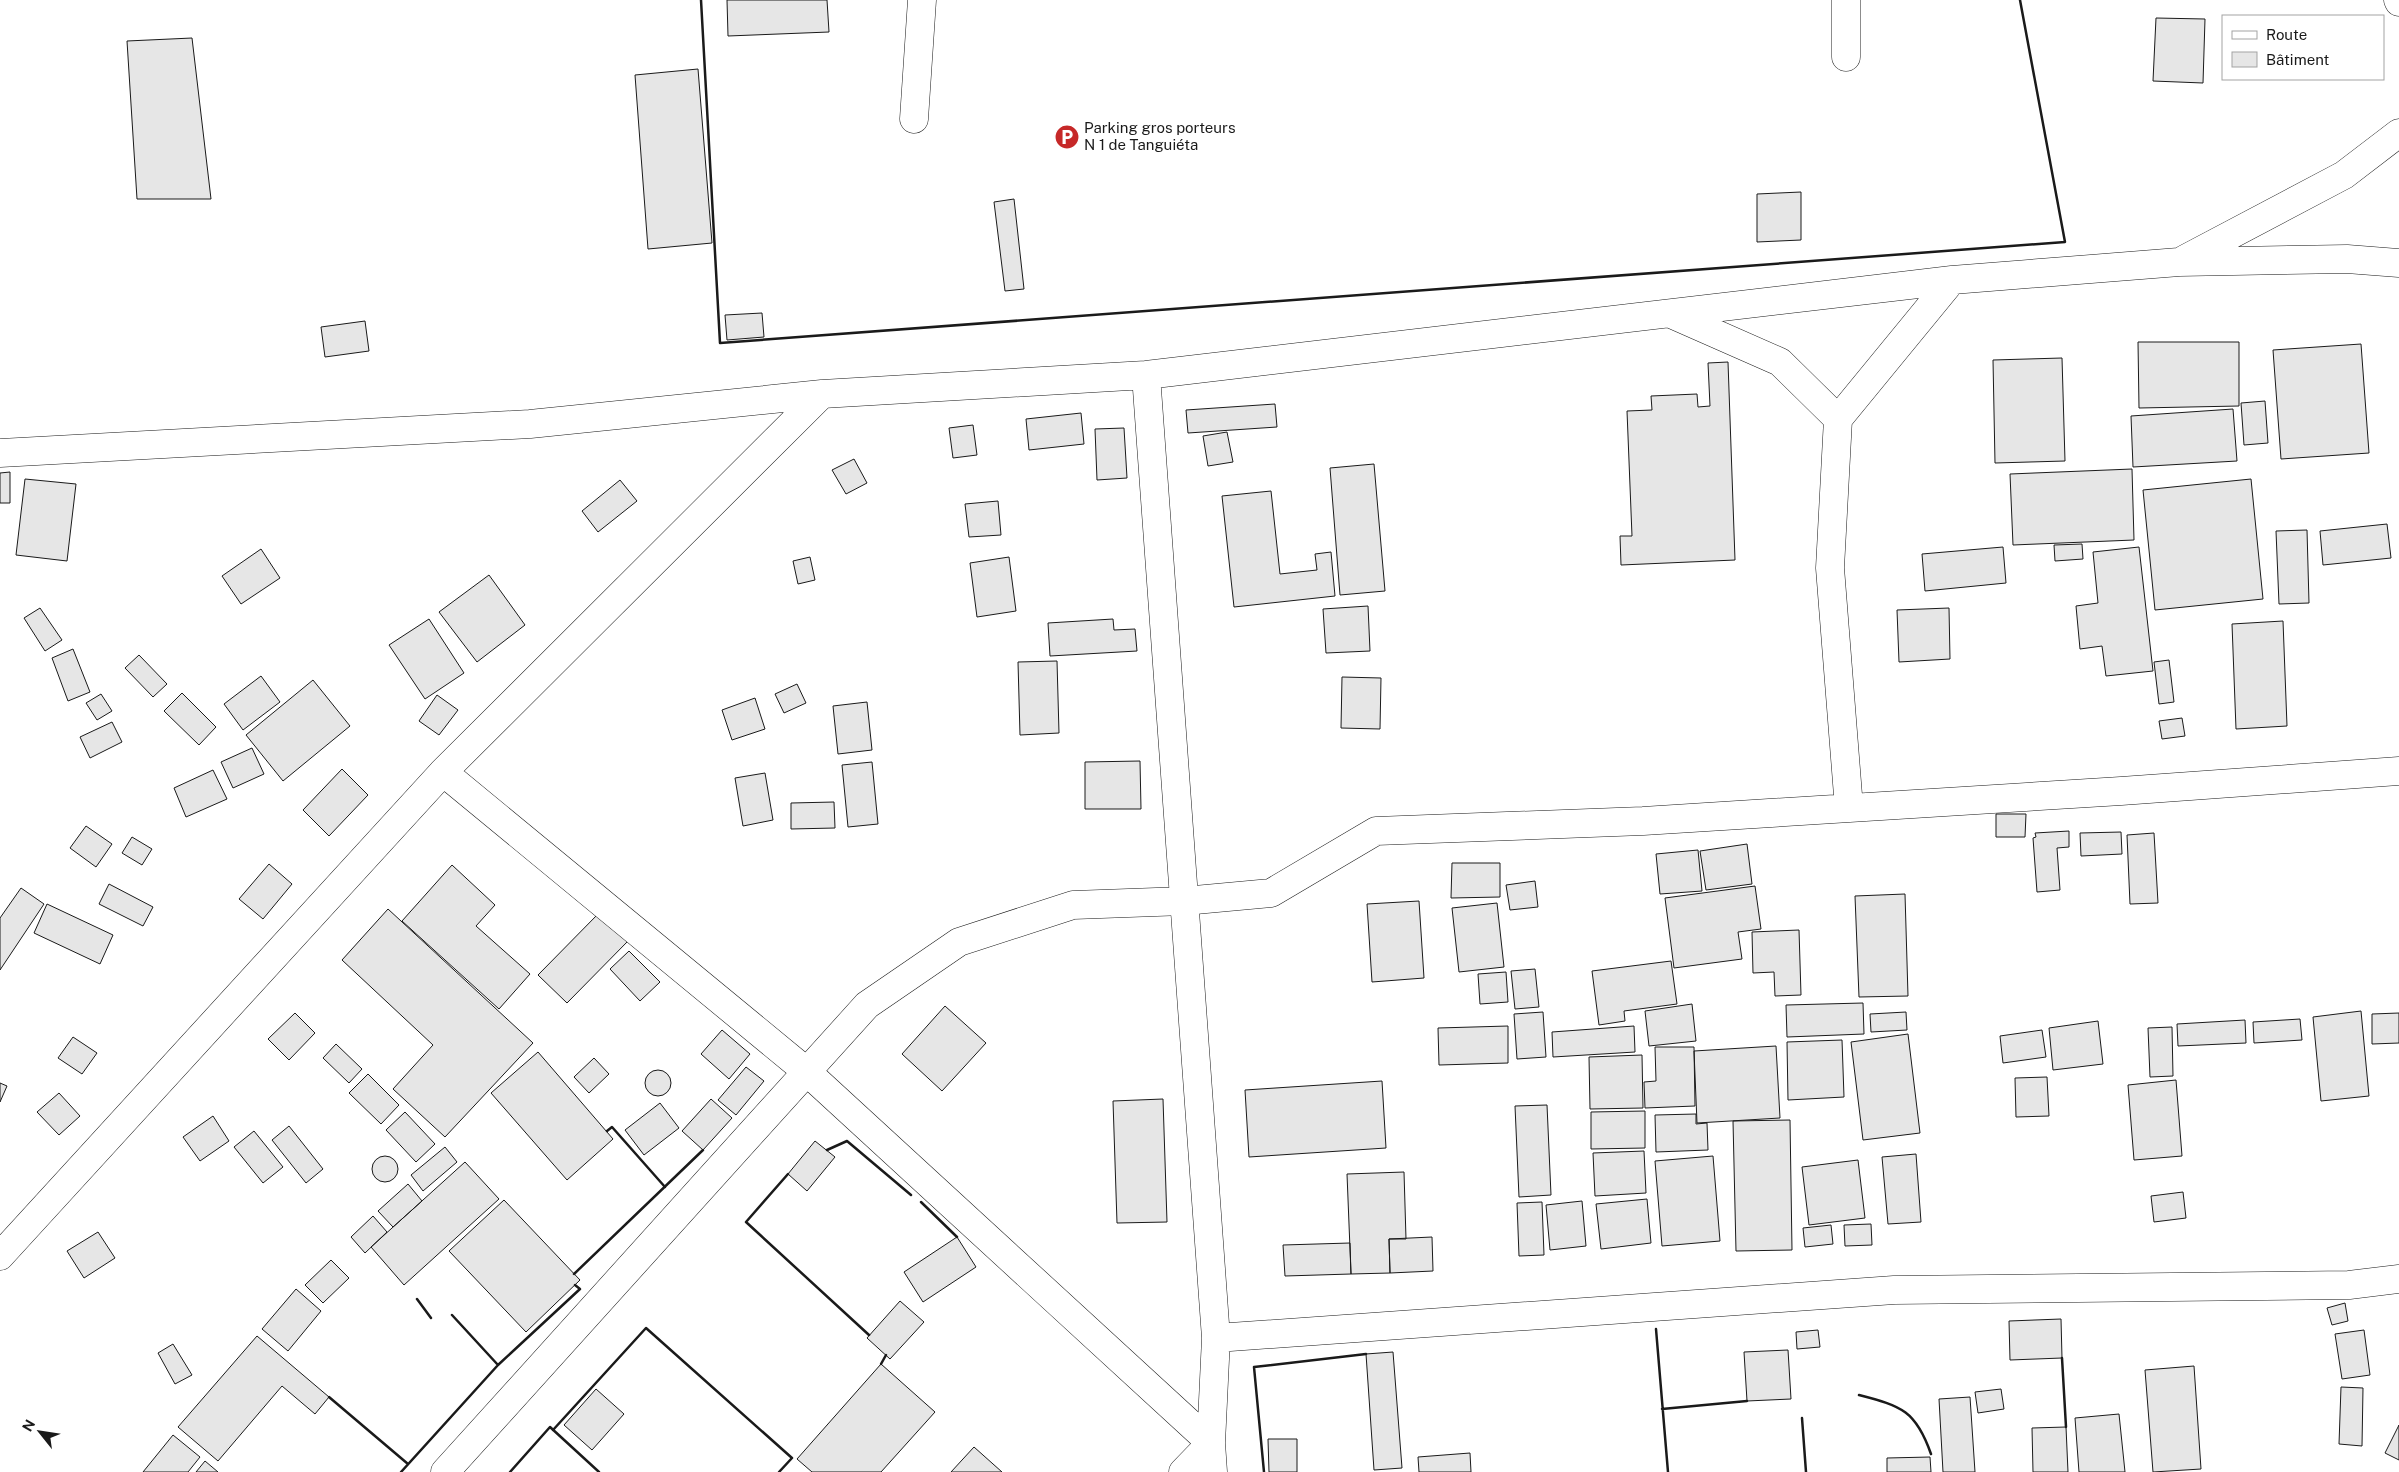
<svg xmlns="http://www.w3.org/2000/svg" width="2399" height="1472" viewBox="0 0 2399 1472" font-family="'Public Sans',sans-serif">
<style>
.building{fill:#e6e6e6;stroke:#1a1a1a}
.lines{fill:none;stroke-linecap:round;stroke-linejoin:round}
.minor-casing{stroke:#1a1a1a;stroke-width:29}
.minor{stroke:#fff;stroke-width:28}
.wall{stroke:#1a1a1a;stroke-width:2.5}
.labels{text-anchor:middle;stroke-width:4;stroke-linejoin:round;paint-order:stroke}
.poi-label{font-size:15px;fill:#1a1a1a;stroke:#fff;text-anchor:start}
</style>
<rect width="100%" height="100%" fill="#fff"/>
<!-- building -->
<path class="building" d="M727,0H827L829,32L728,36Z
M2156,18L2205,19L2203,83L2153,81Z
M192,38L211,199H137L127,41Z
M698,69L712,243L648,249L635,75Z
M1801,192V240L1757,242V194Z
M1014,199L1024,289L1005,291L994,202Z
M762,313L764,337L727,340L725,315Z
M365,321L369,351L325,357L321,327Z
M2138,342H2239V406L2139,408Z
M2361,344L2369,453L2281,459L2273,350Z
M2062,358L2065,461L1995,463L1993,360Z
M1728,362L1735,560L1621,565L1620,536H1632L1627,411L1652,410L1651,396L1697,394L1698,407L1710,406L1708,363Z
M2265,401L2268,443L2244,445L2241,403Z
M1275,404L1277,427L1188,433L1186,410Z
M2233,409L2237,461L2133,467L2131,416Z
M1081,413L1084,444L1029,450L1026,419Z
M973,425L977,455L953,458L949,428Z
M1124,428L1127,478L1097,480L1095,429Z
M1227,432L1233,462L1208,466L1203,436Z
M854,459L867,483L846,494L832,470Z
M1374,464L1385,591L1340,595L1330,468Z
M2132,469L2134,540L2013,545L2010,474Z
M10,472V503H0V473Z
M25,479L76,484L67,561L16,555Z
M2251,479L2263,599L2155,610L2143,490Z
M620,480L637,501L598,532L582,511Z
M1271,491L1280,574L1317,570L1315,554L1331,552L1335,596L1234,607L1222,496Z
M998,501L1001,535L969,537L965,504Z
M2387,524L2391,558L2323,565L2320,531Z
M2307,530L2309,603L2279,604L2276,531Z
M2082,544L2083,559L2055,561L2054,545Z
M2003,547L2006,583L1925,591L1922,554Z
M2139,547L2153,671L2106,676L2102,646L2080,649L2076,606L2098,603L2093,552Z
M261,549L280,578L241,604L222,576Z
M810,557L815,580L798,584L793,561Z
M1009,557L1016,611L977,617L970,563Z
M489,575L525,625L477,662L439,612Z
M1368,606L1370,651L1326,653L1323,609Z
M40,608L62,640L45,651L24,618Z
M1949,608L1950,659L1899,662L1897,610Z
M429,619L464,673L425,699L389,645Z
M1113,619L1114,630L1135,629L1137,651L1050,656L1048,623Z
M2283,621L2287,726L2236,729L2232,624Z
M73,649L90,692L68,701L52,658Z
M139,655L167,684L153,697L125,668Z
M2169,660L2174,702L2159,704L2154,662Z
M1057,661L1059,733L1020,735L1018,662Z
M261,676L280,702L243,730L224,704Z
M1342,677L1381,678L1380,729L1341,728Z
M313,680L350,726L283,781L246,735Z
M797,684L806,703L784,713L775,694Z
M182,693L216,727L199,745L164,711Z
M101,694L112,711L97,720L86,703Z
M437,695L458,710L439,735L419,721Z
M755,698L765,729L732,740L722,710Z
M867,702L872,750L838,754L833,706Z
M2182,718L2185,736L2162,739L2159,721Z
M112,722L122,742L90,758L80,737Z
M252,748L264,774L233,788L221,762Z
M1140,761L1141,809H1085V762Z
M872,762L878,824L848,827L842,765Z
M342,769L368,795L329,836L303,810Z
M213,770L227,799L186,817L174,788Z
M765,773L773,820L743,826L735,778Z
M834,802L835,828L791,829V803Z
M1996,814H2026L2025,837H1996Z
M86,826L112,844L96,867L70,848Z
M2069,831V847L2057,848L2060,890L2037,892L2033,838L2036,837L2035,833Z
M2121,832L2122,854L2081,856L2080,833Z
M2154,833L2158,903L2130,904L2127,835Z
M132,837L152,849L142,865L122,853Z
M1747,844L1752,884L1706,890L1700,851Z
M1698,850L1702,891L1660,894L1656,854Z
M1452,863H1500V897L1451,898Z
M269,864L292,884L263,919L239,899Z
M452,865L495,905L476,926L530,974L499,1009L402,921Z
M1535,881L1538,907L1510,910L1506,885Z
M109,884L153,907L143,926L99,904Z
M1755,886L1761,929L1738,932L1742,959L1674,968L1665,898Z
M21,888L44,904L0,970V918Z
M1905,894L1908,996L1859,997L1855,896Z
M1419,901L1424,978L1372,982L1367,904Z
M1497,903L1504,967L1459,972L1452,908Z
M47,904L113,935L100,964L34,933Z
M388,909L533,1043L445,1137L393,1089L433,1045L342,960Z
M600,912L629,940L567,1003L538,975Z
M1799,930L1801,995L1775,996L1774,972L1753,973L1752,932Z
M629,951L660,982L640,1001L610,969Z
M1671,961L1677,1004L1624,1011L1625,1021L1599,1025L1592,971Z
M1535,969L1539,1007L1515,1009L1511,971Z
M1506,972L1508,1002L1480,1004L1478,974Z
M1863,1003L1864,1034L1787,1037L1786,1005Z
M1692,1004L1696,1041L1649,1046L1645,1011Z
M945,1006L986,1043L942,1091L902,1054Z
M2361,1011L2369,1096L2321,1101L2313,1017Z
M1543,1012L1546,1057L1517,1059L1514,1014Z
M1906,1012L1907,1030L1871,1032L1870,1014Z
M295,1013L315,1033L289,1060L268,1039Z
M2399,1013V1043L2372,1044V1014Z
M2300,1019L2302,1040L2254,1043L2253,1022Z
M2245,1020L2246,1043L2178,1046L2177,1024Z
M2098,1021L2103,1064L2053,1070L2049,1028Z
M1508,1026V1063L1439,1065L1438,1028Z
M1634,1026L1635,1052L1553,1057L1552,1032Z
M2172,1027L2173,1076L2150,1077L2148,1028Z
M722,1030L750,1054L729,1079L701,1054Z
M2042,1030L2046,1057L2003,1063L2000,1036Z
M1908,1034L1920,1133L1863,1140L1851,1042Z
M73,1037L97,1053L82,1074L58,1058Z
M1842,1040L1844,1097L1788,1100L1787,1042Z
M336,1044L362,1069L349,1083L323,1058Z
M1776,1046L1780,1118L1697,1123L1694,1051Z
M1655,1047H1694L1695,1106L1645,1108L1644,1082L1656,1081Z
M538,1052L613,1139L567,1180L491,1093Z
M1642,1055L1643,1108L1590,1109L1589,1057Z
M594,1058L609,1074L589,1093L574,1077Z
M746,1067L764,1081L736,1115L718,1100Z
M645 1083a13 13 0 1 1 26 0a13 13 0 1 1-26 0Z
M368,1074L399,1105L381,1124L349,1093Z
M2047,1077L2049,1116L2016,1117L2015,1078Z
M2176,1080L2182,1156L2134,1160L2128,1085Z
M1382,1081L1386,1148L1249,1157L1245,1090Z
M0,1083L7,1086L0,1102Z
M59,1093L80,1116L59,1135L37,1112Z
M711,1099L732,1118L703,1150L682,1131Z
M1163,1099L1167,1222L1117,1223L1113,1101Z
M660,1103L679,1128L644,1155L625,1130Z
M1547,1105L1551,1195L1519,1197L1515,1106Z
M1645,1111V1148L1591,1149V1112Z
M405,1112L435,1144L416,1162L386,1130Z
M1696,1114V1124L1707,1123L1708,1150L1656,1152L1655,1115Z
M213,1116L229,1141L200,1161L183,1137Z
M1790,1120L1792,1250L1736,1251L1733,1121Z
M289,1126L323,1169L306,1183L272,1140Z
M254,1131L283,1167L263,1183L234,1147Z
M815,1141L835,1157L807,1191L788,1174Z
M445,1147L457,1162L423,1191L411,1175Z
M1644,1151L1646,1193L1595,1196L1593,1153Z
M1916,1154L1921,1222L1888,1224L1882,1157Z
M1713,1156L1720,1241L1662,1246L1655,1161Z
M372 1169a13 13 0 1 1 26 0a13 13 0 1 1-26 0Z
M1858,1160L1865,1218L1809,1225L1802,1167Z
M465,1162L499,1199L404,1285L371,1247Z
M1404,1172L1406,1239H1389L1390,1273L1351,1274L1347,1174Z
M408,1184L422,1201L393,1227L378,1211Z
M2183,1192L2186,1218L2154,1222L2151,1196Z
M1647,1199L1651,1243L1601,1249L1596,1204Z
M504,1200L580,1280L526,1332L449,1251Z
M1582,1201L1586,1246L1550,1250L1546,1205Z
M1542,1202L1544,1255L1519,1256L1517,1203Z
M373,1216L387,1232L365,1253L351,1237Z
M1871,1224L1872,1245L1845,1246L1844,1225Z
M1831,1225L1833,1244L1805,1247L1803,1228Z
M98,1232L115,1258L84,1278L67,1251Z
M957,1237L976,1267L923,1302L904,1272Z
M1432,1237L1433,1271L1390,1273L1389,1239Z
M1350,1243L1351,1274L1285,1276L1283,1245Z
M331,1260L349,1278L323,1303L305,1285Z
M296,1289L321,1311L288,1351L262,1329Z
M900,1301L924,1322L890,1359L867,1338Z
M2345,1303L2348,1321L2332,1325L2327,1308Z
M2061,1319L2062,1358L2010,1360L2009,1321Z
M1818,1330L1820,1347L1797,1349L1796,1332Z
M2364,1330L2370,1375L2342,1379L2335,1334Z
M257,1336L329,1397L315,1414L282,1386L218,1461L178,1427Z
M173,1344L192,1375L175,1384L158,1353Z
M1788,1350L1791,1399L1747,1401L1744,1352Z
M1393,1352L1402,1468L1374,1470L1366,1354Z
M881,1364L935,1412L881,1472H812L797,1459Z
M2194,1366L2201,1469L2153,1472L2145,1370Z
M2341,1387L2363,1388L2362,1446L2339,1444Z
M596,1389L624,1414L592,1450L564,1425Z
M2001,1389L2004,1409L1978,1413L1975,1392Z
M1970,1397L1975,1472H1943L1939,1399Z
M2119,1414L2125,1472H2079L2075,1418Z
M2399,1425V1460L2385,1453Z
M2066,1427L2068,1472H2033L2032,1428Z
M173,1435L200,1457L188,1472H143Z
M1268,1439H1297V1472H1269Z
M974,1447L1002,1472H951Z
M1470,1453L1471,1472H1419L1418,1457Z
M1930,1457L1931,1472H1887V1458Z
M205,1461L218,1472H196Z"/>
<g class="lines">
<defs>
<path id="minor" d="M2398,0L2399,2
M1846,57V0
M914,119L922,0
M2185,259L2344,175L2399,133
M1671,314L1780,362L1838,419
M1146,375L1216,1338L1211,1443L1213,1472
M0,453L530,424L822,394L1146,375L1952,280L2179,262L2347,259L2399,263
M443,772L806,1071L1211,1443L1183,1472
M1849,808L1830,568L1838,419L1952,280
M0,1256L443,772L822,394
M1216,1338L1894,1290L2349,1285L2399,1279
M445,1472L867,1005L959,942L1073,905L1184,901L1271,893L1376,831L1643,821L2121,791L2399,771"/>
</defs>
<!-- minor casing -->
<use href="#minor" class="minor-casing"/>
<!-- minor -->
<use href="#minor" class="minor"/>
<!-- wall -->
<path class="wall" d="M701,0L720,343L2065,242L2020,0
M607,1131L612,1127L665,1187
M827,1150L847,1141L911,1195
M788,1174L746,1222L869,1335
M921,1202L957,1237
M574,1274L703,1150
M417,1299L431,1318
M452,1315L498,1365L580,1289L575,1285
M1656,1329L1668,1472
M2062,1358L2066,1427
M881,1364L886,1355
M1859,1395C1902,1406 1916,1411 1931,1454
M329,1397L408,1464
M1662,1409L1747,1401
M1802,1418L1806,1472
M553,1430L646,1328L792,1458L779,1472
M401,1472L498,1365
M510,1472L550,1427L599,1472
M1264,1472L1254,1367L1366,1354"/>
</g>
<!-- icons -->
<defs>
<symbol id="parking-disc" viewBox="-11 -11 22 22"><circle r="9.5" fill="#c62828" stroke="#fff"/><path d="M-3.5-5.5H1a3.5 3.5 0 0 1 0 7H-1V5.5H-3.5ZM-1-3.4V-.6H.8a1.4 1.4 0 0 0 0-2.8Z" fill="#fff"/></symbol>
</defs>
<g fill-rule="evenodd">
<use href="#parking-disc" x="1053" y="123" width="28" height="28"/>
</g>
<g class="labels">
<!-- poi labels -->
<g class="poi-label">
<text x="1084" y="133">Parking gros porteurs<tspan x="1084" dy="17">N 1 de Tanguiéta</tspan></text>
</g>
</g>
<!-- legend -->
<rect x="2222" y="15" width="162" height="65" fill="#ffffff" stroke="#a3a3a3"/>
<rect x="2232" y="31" width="25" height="8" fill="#ffffff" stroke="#a3a3a3"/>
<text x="2266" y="40" font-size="15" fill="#1a1a1a">Route</text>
<rect x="2232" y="52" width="25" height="15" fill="#e6e6e6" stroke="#a3a3a3"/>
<text x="2266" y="65" font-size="15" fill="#1a1a1a">Bâtiment</text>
<!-- north arrow -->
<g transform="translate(40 1432) rotate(300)" stroke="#ffffff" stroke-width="4" paint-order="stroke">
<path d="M0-4L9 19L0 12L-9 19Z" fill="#1a1a1a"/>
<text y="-8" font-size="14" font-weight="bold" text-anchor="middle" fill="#1a1a1a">N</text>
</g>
</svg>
